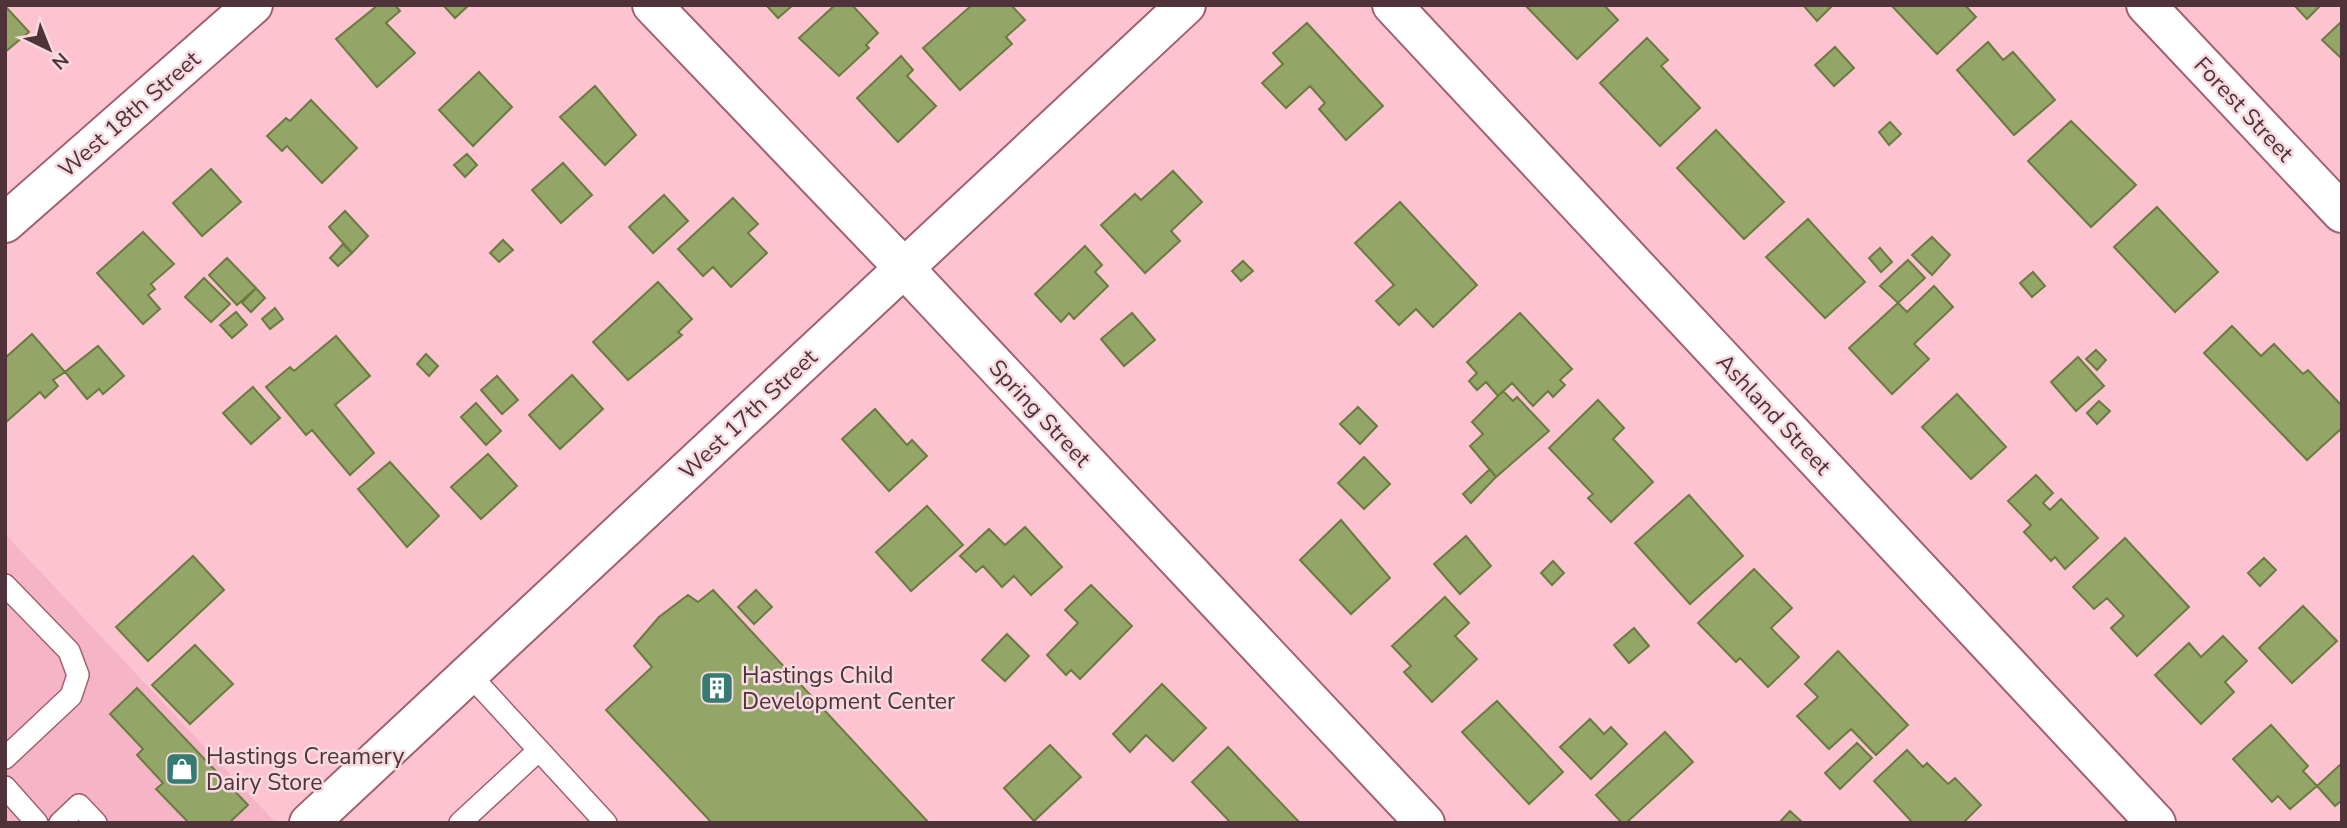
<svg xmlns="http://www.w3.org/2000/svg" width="2347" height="828" viewBox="0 0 2347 828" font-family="'Nunito Sans',sans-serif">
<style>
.built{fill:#f6b5c6}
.building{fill:#93a567;stroke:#6a7b3f;stroke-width:2}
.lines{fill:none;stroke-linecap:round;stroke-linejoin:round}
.service-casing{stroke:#a16072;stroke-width:24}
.minor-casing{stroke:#a16072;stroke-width:42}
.service{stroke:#fff;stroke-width:21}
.minor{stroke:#fff;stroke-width:38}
.labels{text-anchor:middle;stroke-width:5;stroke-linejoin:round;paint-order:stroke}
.street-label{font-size:23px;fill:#4f323a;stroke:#f7d9e0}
.poi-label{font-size:23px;fill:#4f323a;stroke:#f7d9e0;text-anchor:start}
</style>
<rect width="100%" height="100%" fill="#fdc3d1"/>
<!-- built -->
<path class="built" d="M5,534L276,823H5Z"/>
<!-- building -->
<path class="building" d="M378,5H395L400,11L386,23L415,53L377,87L336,39Z
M443,5H469L455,18Z
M766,5H793L778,18Z
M835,5H852L878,33L866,45L869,48L839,76L799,38Z
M972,5H1011L1025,20L1006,37L1012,44L960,90L923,48Z
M1525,5H1604L1618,20L1577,59Z
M1803,5H1833L1817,21Z
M1891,5H1965L1976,17L1937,54Z
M2294,5H2321L2307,19Z
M5,6L29,32L5,52Z
M2342,21V59L2322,40Z
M1307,23L1383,106L1346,140L1319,109L1325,103L1310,86L1286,108L1262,83L1283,64L1273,53Z
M1647,38L1668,60L1661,66L1700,108L1660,146L1600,83Z
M1988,42L2003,60L2013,52L2055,100L2014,135L1957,70Z
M1835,47L1854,68L1834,86L1815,65Z
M901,56L913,70L907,76L936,106L898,142L857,98Z
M479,72L512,107L473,146L439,110Z
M595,86L636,135L605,165L560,117Z
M311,100L357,148L322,183L287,146L282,151L267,136L286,118L290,121Z
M2071,121L2136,185L2091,227L2028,161Z
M1890,122L1901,134L1889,145L1879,132Z
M1716,130L1784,202L1744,239L1677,168Z
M467,154L477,165L465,177L454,165Z
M563,163L592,195L561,223L532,190Z
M211,169L241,202L202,236L173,203Z
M1173,171L1202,202L1171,231L1180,241L1145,273L1101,225L1135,194L1141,200Z
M664,195L688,221L653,253L629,227Z
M733,198L758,224L748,233L767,253L731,287L713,267L703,276L678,249Z
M1400,202L1477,285L1433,327L1416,309L1399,325L1376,301L1394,285L1355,243Z
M2157,207L2218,272L2175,312L2114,247Z
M345,211L368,236L352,253L329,227Z
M1808,219L1865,282L1825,318L1766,257Z
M143,232L174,264L151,284L155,289L148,295L160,309L143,324L97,273Z
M1932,237L1950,255L1932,275L1912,255Z
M503,240L513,250L499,262L490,253Z
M343,244L352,253L338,266L330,258Z
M1085,246L1102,265L1095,272L1108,286L1074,319L1069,313L1061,322L1035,294Z
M1880,248L1892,262L1881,272L1869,258Z
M227,258L256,288L237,305L209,275Z
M1908,260L1925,278L1898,303L1880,286Z
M1243,261L1253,271L1241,281L1232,271Z
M2033,272L2045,286L2032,297L2020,283Z
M204,278L230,304L211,322L185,297Z
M658,282L692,319L678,332L682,335L628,380L593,342Z
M1934,286L1953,307L1914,344L1929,359L1892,394L1849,348L1898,303L1907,312Z
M256,288L265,298L251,312L242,303Z
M275,308L283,319L270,329L262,319Z
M236,312L247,325L232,338L220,325Z
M1132,313L1155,340L1124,366L1101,339Z
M1520,313L1572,369L1560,380L1565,385L1553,397L1548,391L1533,406L1512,383L1498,396L1486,382L1477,390L1469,381L1477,373L1467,362Z
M2232,326L2261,356L2274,344L2303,374L2308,370L2342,406V428L2307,460L2204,353Z
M32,334L65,372L53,380L58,386L45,398L40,392L5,423V358Z
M336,336L370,376L335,405L374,453L350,475L312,430L306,435L266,387L290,367L294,371Z
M98,346L124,376L103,394L99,389L87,399L65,372Z
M2096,350L2106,360L2097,370L2086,359Z
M426,354L438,366L429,376L417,364Z
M2078,357L2104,386L2076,411L2051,382Z
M572,375L603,409L560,449L529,415Z
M497,376L518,400L502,414L481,390Z
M253,387L280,418L251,444L223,413Z
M1503,391L1513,401L1517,397L1549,431L1496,477L1470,446L1483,434L1472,422Z
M1957,394L2006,447L1971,479L1922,427Z
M1598,400L1624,428L1613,439L1653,482L1611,522L1588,498L1593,494L1549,448Z
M2099,401L2110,411L2097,424L2087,413Z
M476,403L501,431L486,445L461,417Z
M1358,407L1377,426L1360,444L1340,424Z
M875,409L907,445L912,440L927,456L889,491L842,439Z
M488,454L517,486L481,519L451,487Z
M1364,457L1390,484L1364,509L1338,483Z
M390,462L439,516L407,547L358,489Z
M1490,469L1496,477L1471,503L1463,494Z
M2036,475L2053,493L2043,503L2050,510L2061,499L2098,538L2065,569L2055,557L2051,561L2024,532L2031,525L2008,501Z
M1689,495L1743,556L1690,604L1635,543Z
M927,506L963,545L911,591L876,552Z
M1341,520L1390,578L1351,614L1300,560Z
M1025,527L1062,567L1031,595L1014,576L1002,587L983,566L976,572L960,556L989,529L1005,545Z
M1466,536L1491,566L1460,594L1434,564Z
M2125,538L2189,607L2137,656L2111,628L2124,616L2107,598L2094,609L2073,587Z
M193,556L224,590L148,661L116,627Z
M2264,558L2276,570L2260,586L2248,573Z
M1553,561L1564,573L1552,585L1541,573Z
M1754,569L1792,608L1771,628L1799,657L1768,687L1740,658L1736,662L1698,623Z
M1091,585L1132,626L1080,679L1071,670L1066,675L1047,655L1078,623L1065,610Z
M713,590L929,823H712L606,710L652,667L634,646L659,617L688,595L698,602Z
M756,590L772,607L754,624L738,607Z
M1445,597L1469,623L1455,636L1477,659L1432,702L1404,672L1411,666L1392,646Z
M2303,606L2337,641L2292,683L2259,648Z
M1634,628L1649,646L1629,663L1614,645Z
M1007,634L1029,656L1005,681L982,660Z
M2223,636L2247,661L2225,682L2234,692L2201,724L2155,675L2189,643L2201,657Z
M195,645L233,684L190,724L152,685Z
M1838,651L1908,725L1876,755L1851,729L1829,749L1797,716L1818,697L1805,684Z
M1162,684L1206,728L1173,761L1146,735L1130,752L1113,734Z
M137,688L248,805L229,823H189L156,789L163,783L137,755L143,749L110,714Z
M1497,701L1563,772L1529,804L1462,732Z
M1590,719L1604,734L1611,727L1627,744L1591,779L1560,747Z
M2271,725L2308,766L2303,771L2317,786L2290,809L2278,796L2272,802L2233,759Z
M1665,732L1693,762L1626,823H1622L1596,795Z
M1857,743L1872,758L1840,789L1825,773Z
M1050,745L1081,777L1034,821L1004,788Z
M1228,747L1300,823H1231L1192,782Z
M1907,750L1923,767L1927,763L1948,784L1955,778L1981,805L1963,823H1913L1874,781Z
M2342,763V800L2335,806L2317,786Z
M1790,811L1803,823H1779Z"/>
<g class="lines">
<defs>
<path id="service" d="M5,585L69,651L78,675L71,696L5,758
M469,674L606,823
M5,787L37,823
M60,823L79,805L96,823
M460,823L539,750"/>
<path id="minor" d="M652,5L904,268L1425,823
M1392,5L2156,823
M2146,5L2342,213
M5,223L253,5
M309,823L1186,5"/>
</defs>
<!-- service casing -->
<use href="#service" class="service-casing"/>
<!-- minor casing -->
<use href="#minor" class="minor-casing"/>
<!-- service -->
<use href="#service" class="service"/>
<!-- minor -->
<use href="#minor" class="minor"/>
</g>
<!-- icons -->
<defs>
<symbol id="building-square" viewBox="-11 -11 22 22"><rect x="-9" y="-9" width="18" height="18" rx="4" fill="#367b71" stroke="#f7d9e0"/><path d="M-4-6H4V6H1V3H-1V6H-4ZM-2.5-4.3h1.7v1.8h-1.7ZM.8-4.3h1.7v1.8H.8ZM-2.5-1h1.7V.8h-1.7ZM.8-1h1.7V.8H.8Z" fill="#fff"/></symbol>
<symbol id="shop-square" viewBox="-11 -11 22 22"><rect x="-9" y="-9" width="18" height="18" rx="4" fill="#367b71" stroke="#f7d9e0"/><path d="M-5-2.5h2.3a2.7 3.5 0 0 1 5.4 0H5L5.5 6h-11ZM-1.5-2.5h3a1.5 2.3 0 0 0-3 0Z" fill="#fff"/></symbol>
</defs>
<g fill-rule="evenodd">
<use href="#building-square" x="698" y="669" width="38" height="38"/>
<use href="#shop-square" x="163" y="750" width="38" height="38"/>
</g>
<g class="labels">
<!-- street labels -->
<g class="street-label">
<text transform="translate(2244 109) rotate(47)" y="8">Forest Street</text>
<text transform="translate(129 114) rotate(-41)" y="8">West 18th Street</text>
<text transform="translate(1040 413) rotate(47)" y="8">Spring Street</text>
<text transform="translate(748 414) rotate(-43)" y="8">West 17th Street</text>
<text transform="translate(1774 414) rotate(47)" y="8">Ashland Street</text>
</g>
<!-- poi labels -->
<g class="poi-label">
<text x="742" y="683">Hastings Child<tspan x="742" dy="26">Development Center</tspan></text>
<text x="206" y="764">Hastings Creamery<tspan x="206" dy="26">Dairy Store</tspan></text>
</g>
</g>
<!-- border -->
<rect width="2347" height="828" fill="none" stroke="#4f323a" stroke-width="14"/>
<!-- north arrow -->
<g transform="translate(49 49) rotate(137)" stroke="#f7d9e0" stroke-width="5" paint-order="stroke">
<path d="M0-5L12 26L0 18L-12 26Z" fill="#4f323a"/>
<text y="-10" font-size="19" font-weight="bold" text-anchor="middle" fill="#4f323a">N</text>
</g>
</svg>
